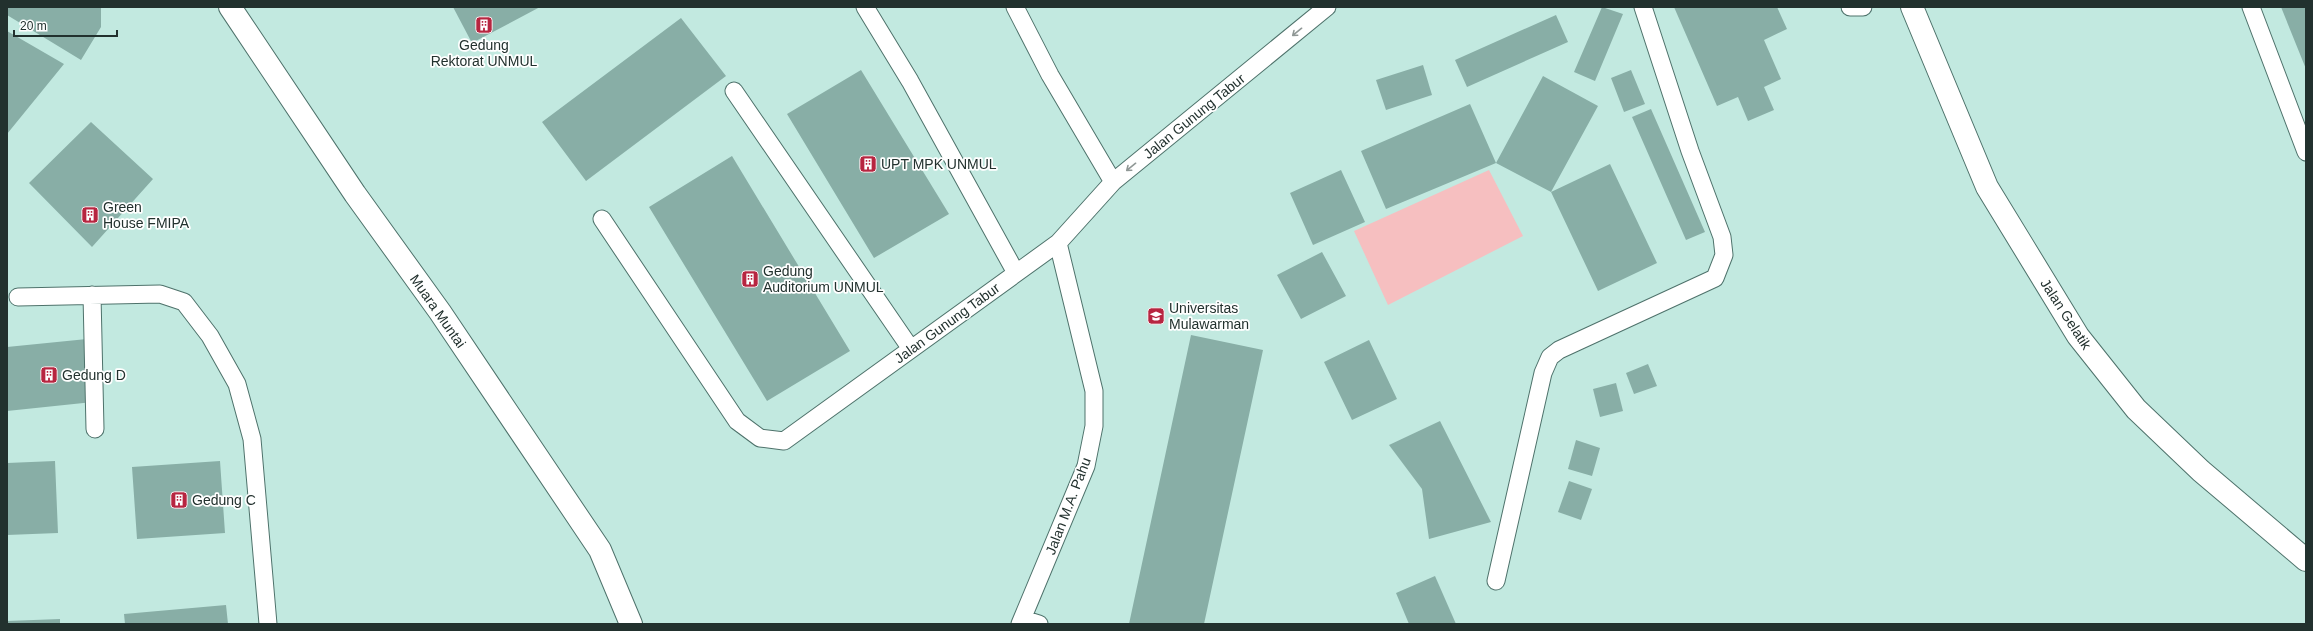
<svg xmlns="http://www.w3.org/2000/svg" width="2313" height="631" viewBox="0 0 2313 631" font-family="Arial,sans-serif">
<style>
.green{fill:#f6bfc0}
.building{fill:#88aea6}
.lines{fill:none;stroke-linecap:round;stroke-linejoin:round}
.service-casing{stroke:#4e726b;stroke-width:19}
.minor-casing{stroke:#4e726b;stroke-width:24}
.tertiary-casing{stroke:#4e726b;stroke-width:24}
.service{stroke:#fff;stroke-width:17}
.minor{stroke:#fff;stroke-width:22}
.tertiary{stroke:#fff;stroke-width:22}
.oneway{stroke:#909896}
.labels{text-anchor:middle;stroke-width:3.5;stroke-linejoin:round;paint-order:stroke}
.poi-label{font-size:14px;fill:#22312e;stroke:#fff;text-anchor:start}
.street-label{font-size:14px;fill:#22312e;stroke:#fff}
</style>
<rect width="100%" height="100%" fill="#c2e9e0"/>
<!-- green -->
<path class="green" d="M1489,170L1523,236L1388,305L1354,231Z"/>
<!-- building -->
<path class="building" d="M7,7H101V27L81,60L7,15Z
M453,7H540L472,43Z
M1602,7L1623,14L1595,81L1574,72Z
M1674,7H1777L1787,29L1764,40L1781,79L1764,87L1774,110L1748,121L1738,97L1717,106Z
M2281,7H2306V69Z
M1556,15L1568,42L1467,87L1455,60Z
M681,18L726,76L586,181L542,122Z
M7,31L64,64L7,134Z
M1423,65L1432,95L1386,110L1376,80Z
M861,70L949,214L874,258L787,114Z
M1631,70L1645,104L1624,112L1611,78Z
M1543,76L1598,106L1551,192L1496,163Z
M1470,104L1496,163L1386,209L1361,151Z
M1651,109L1705,232L1686,240L1632,117Z
M91,122L153,179L92,247L29,183Z
M732,156L850,351L767,401L649,207Z
M1610,164L1657,263L1598,291L1551,192Z
M1341,170L1365,222L1313,245L1290,193Z
M1322,252L1346,296L1301,319L1277,275Z
M1191,335L1263,350L1204,624H1129Z
M87,339L93,402L7,411V347Z
M1369,340L1397,399L1352,420L1324,362Z
M1648,364L1657,386L1634,394L1626,373Z
M1616,383L1623,411L1600,417L1593,389Z
M1440,421L1491,522L1429,539L1422,489L1389,445Z
M1576,440L1600,448L1592,476L1568,469Z
M55,461L58,533L7,535V463Z
M220,461L225,533L137,539L132,467Z
M1569,481L1592,489L1581,520L1558,512Z
M1435,576L1456,624H1409L1396,593Z
M226,605L228,624H125L124,614Z
M60,619V624H7V621Z"/>
<g class="lines">
<defs>
<path id="service" d="M865,7L910,81L1016,273
M1015,7L1050,75L1113,182
M1850,7H1863
M2251,7L2306,152
M734,91L911,349
M602,219L737,421L760,438L784,441L1058,243L1113,182L1327,7
M92,295L95,429
M18,297L160,294L184,302L210,336L237,384L252,439L268,624
M1496,581L1543,373L1550,357L1559,350L1715,278L1724,255L1722,237L1690,151L1643,7
M1023,619L1039,624
M1020,624L1086,466L1094,426V391L1058,243"/>
<path id="minor" d="M230,7L355,194L440,312L600,550L631,624"/>
<path id="tertiary" d="M1912,7L1987,187L2078,336L2136,409L2201,471L2306,560"/>
</defs>
<!-- service casing -->
<use href="#service" class="service-casing"/>
<!-- minor casing -->
<use href="#minor" class="minor-casing"/>
<!-- tertiary casing -->
<use href="#tertiary" class="tertiary-casing"/>
<!-- service -->
<use href="#service" class="service"/>
<!-- minor -->
<use href="#minor" class="minor"/>
<!-- tertiary -->
<use href="#tertiary" class="tertiary"/>
</g>
<!-- one-way arrows -->
<defs><path id="oneway-shaft" d="M-6 0H5M1.5-3L5.5 0L1.5 3" fill="none" stroke-width="1.6" stroke-linecap="round" stroke-linejoin="round"/></defs>
<g class="oneway">
<use href="#oneway-shaft" transform="translate(1297 32) rotate(141)"/>
<use href="#oneway-shaft" transform="translate(1131 167) rotate(141)"/>
</g>
<!-- icons -->
<defs>
<symbol id="building-square" viewBox="-11 -11 22 22"><rect x="-9" y="-9" width="18" height="18" rx="4" fill="#b72540" stroke="#fff"/><path d="M-4-6H4V6H1V3H-1V6H-4ZM-2.5-4.3h1.7v1.8h-1.7ZM.8-4.3h1.7v1.8H.8ZM-2.5-1h1.7V.8h-1.7ZM.8-1h1.7V.8H.8Z" fill="#fff"/></symbol>
<symbol id="university-square" viewBox="-11 -11 22 22"><rect x="-9" y="-9" width="18" height="18" rx="4" fill="#b72540" stroke="#fff"/><path d="M0-5L7-2L0 1L-7-2ZM-4 1L0 2.5L4 1V4Q0 6-4 4Z" fill="#fff"/></symbol>
</defs>
<g fill-rule="evenodd">
<use href="#building-square" x="474" y="15" width="20" height="20"/>
<use href="#building-square" x="858" y="154" width="20" height="20"/>
<use href="#building-square" x="80" y="205" width="20" height="20"/>
<use href="#building-square" x="740" y="269" width="20" height="20"/>
<use href="#university-square" x="1146" y="306" width="20" height="20"/>
<use href="#building-square" x="39" y="365" width="20" height="20"/>
<use href="#building-square" x="169" y="490" width="20" height="20"/>
</g>
<g class="labels">
<!-- poi labels -->
<g class="poi-label">
<text x="484" y="50" text-anchor="middle">Gedung<tspan x="484" dy="16">Rektorat UNMUL</tspan></text>
<text x="881" y="169">UPT MPK UNMUL</text>
<text x="103" y="212">Green<tspan x="103" dy="16">House FMIPA</tspan></text>
<text x="763" y="276">Gedung<tspan x="763" dy="16">Auditorium UNMUL</tspan></text>
<text x="1169" y="313">Universitas<tspan x="1169" dy="16">Mulawarman</tspan></text>
<text x="62" y="380">Gedung D</text>
<text x="192" y="505">Gedung C</text>
</g>
<!-- street labels -->
<g class="street-label">
<text transform="translate(1194 116) rotate(-39)" y="5">Jalan Gunung Tabur</text>
<text transform="translate(438 311) rotate(55)" y="5">Muara Muntai</text>
<text transform="translate(2066 314) rotate(57)" y="5">Jalan Gelatik</text>
<text transform="translate(947 323) rotate(-36)" y="5">Jalan Gunung Tabur</text>
<text transform="translate(1068 506) rotate(-69)" y="5">Jalan M.A. Pahu</text>
</g>
</g>
<!-- border -->
<rect width="2313" height="631" fill="none" stroke="#22312e" stroke-width="16"/>
<!-- scale -->
<path d="M14 30v6h103v-6" fill="none" stroke="#22312e" stroke-width="2"/>
<text x="20" y="30" font-size="12" fill="#22312e" stroke="#ffffff" stroke-width="3" paint-order="stroke">20 m</text>
</svg>
